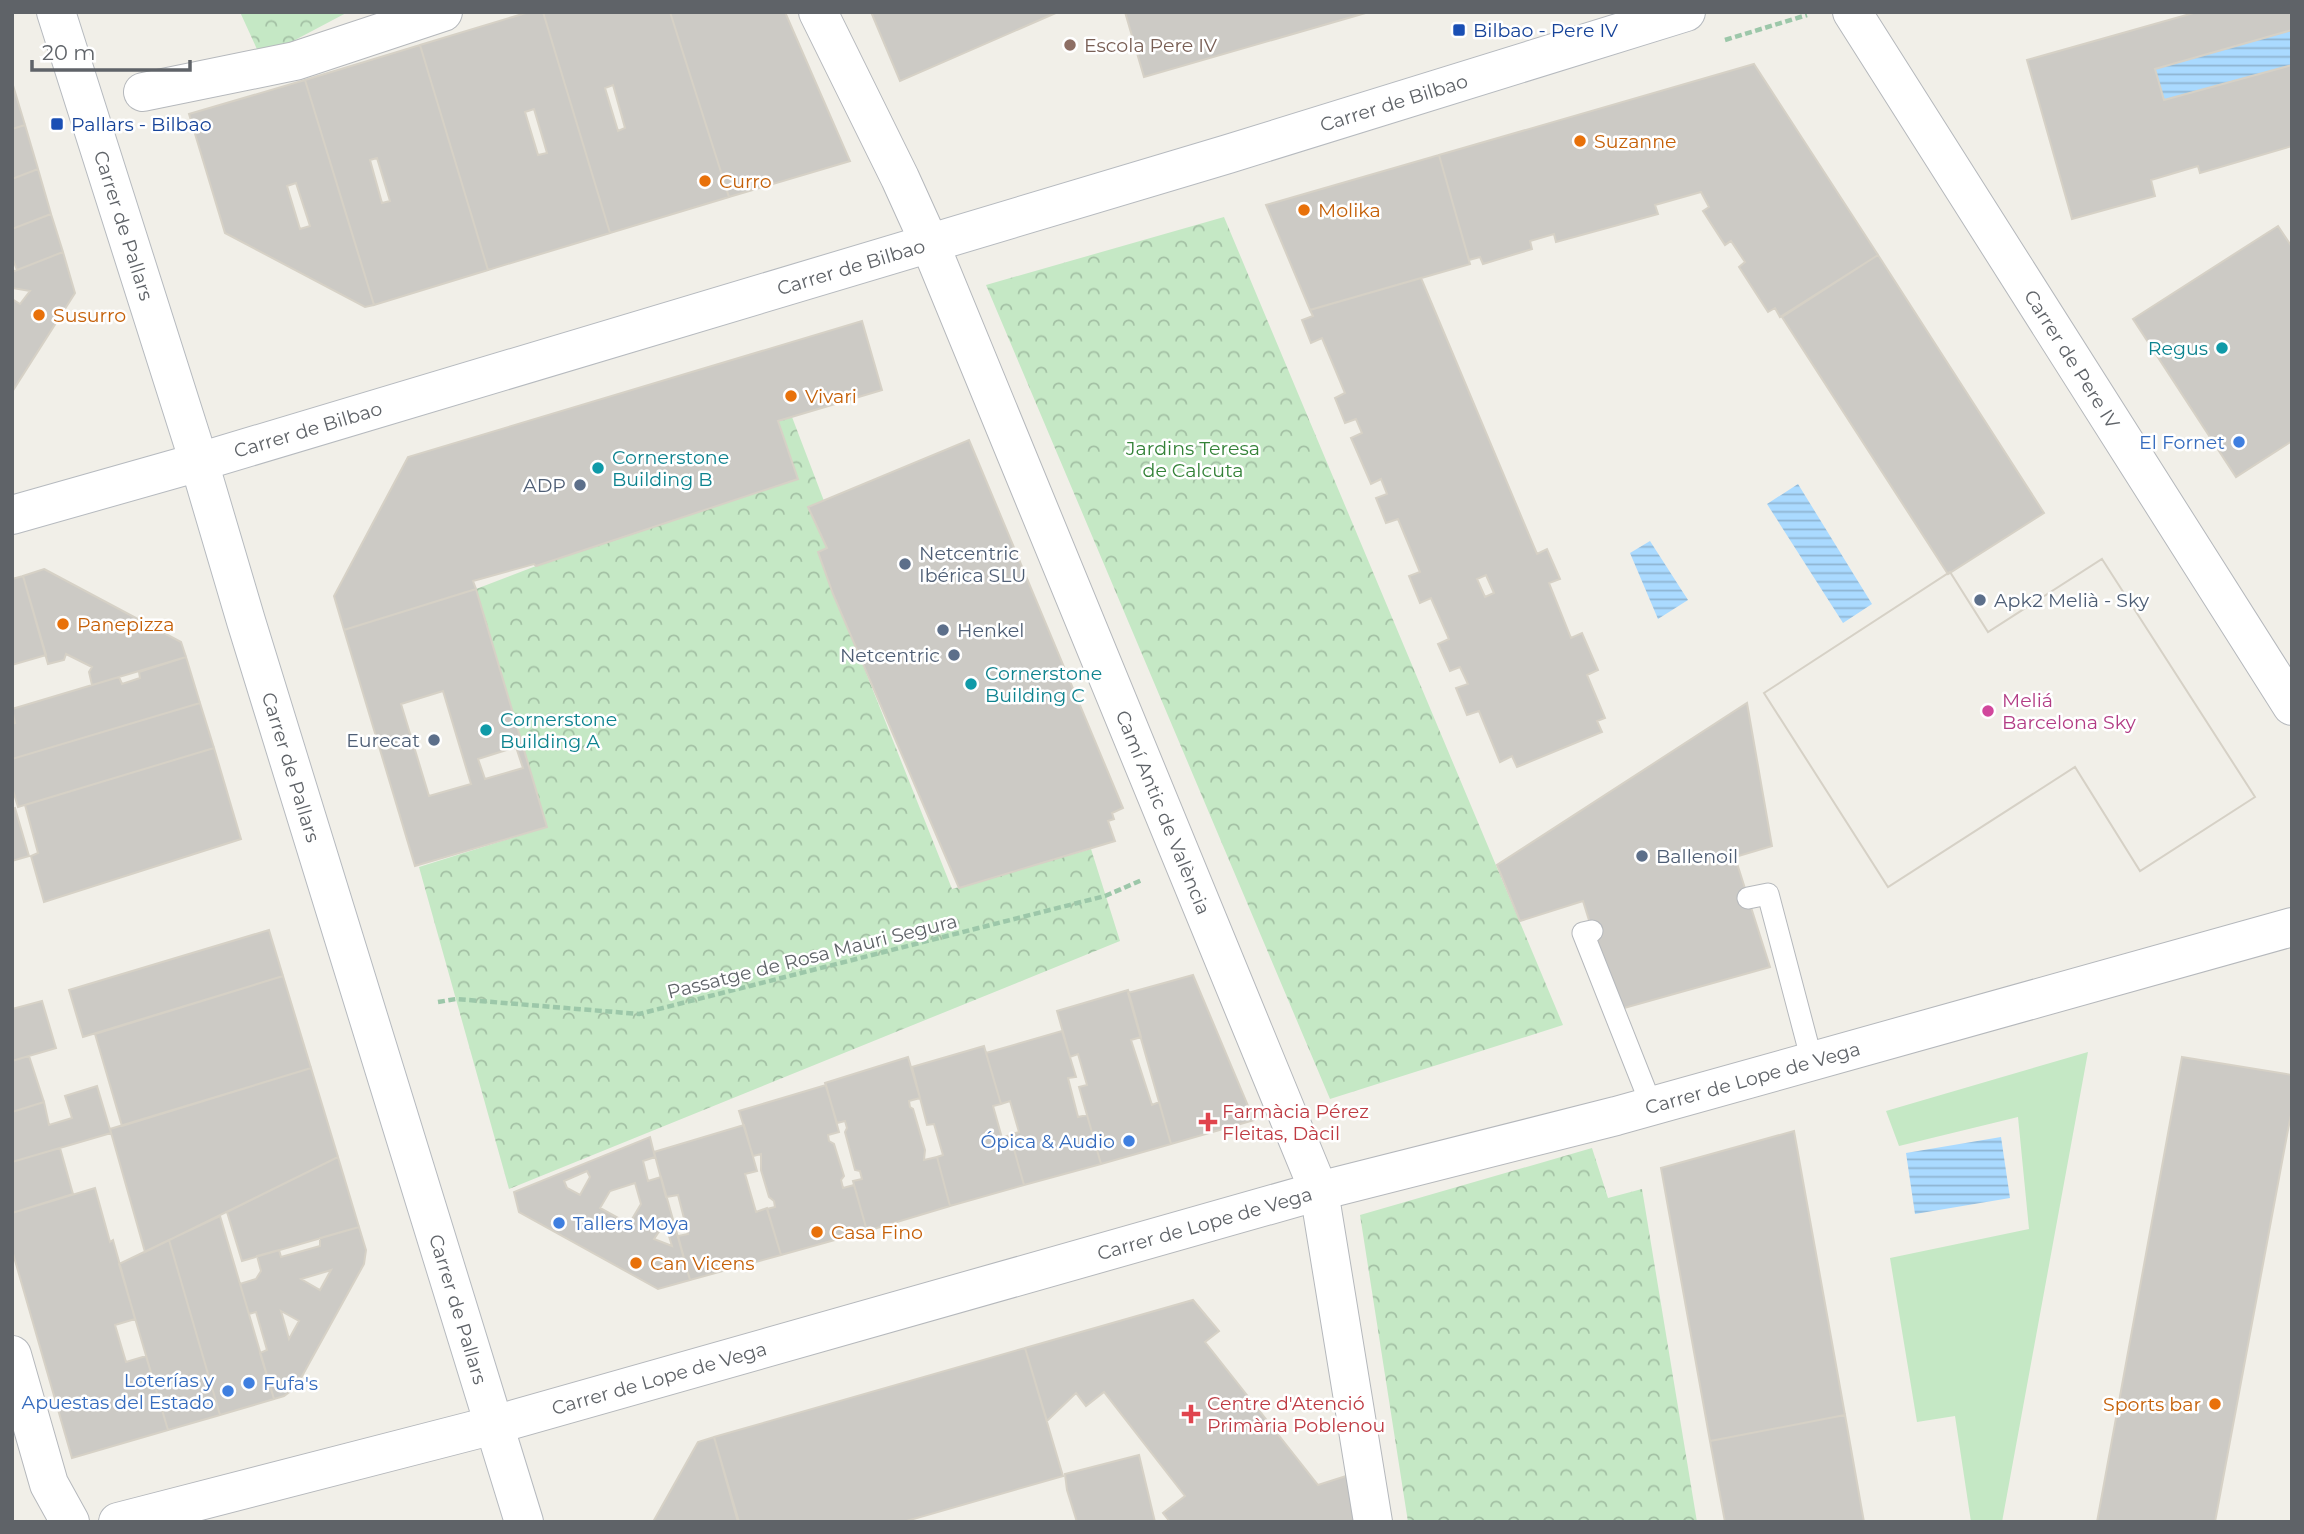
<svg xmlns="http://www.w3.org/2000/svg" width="2304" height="1534" viewBox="0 0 2304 1534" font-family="Montserrat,sans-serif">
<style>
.green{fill:#c5e8c5}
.park{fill:url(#park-crowns)}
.water{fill:url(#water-rules)}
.building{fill:#cccac5;stroke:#d6d1c6;stroke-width:2;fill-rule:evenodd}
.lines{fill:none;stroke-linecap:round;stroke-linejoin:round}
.lane-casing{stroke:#b5b8bc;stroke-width:23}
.street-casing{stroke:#b5b8bc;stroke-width:40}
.secondary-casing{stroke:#b6babf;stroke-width:40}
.path{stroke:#9cc7a9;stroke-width:4.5;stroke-dasharray:7 3.5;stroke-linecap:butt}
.lane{stroke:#fff;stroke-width:21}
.street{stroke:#fff;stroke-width:38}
.secondary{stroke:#fff;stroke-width:38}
.transit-dot{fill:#1a4fb4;stroke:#fff;stroke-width:2.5}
.education-dot{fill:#8d6e63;stroke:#fff;stroke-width:2.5}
.food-dot{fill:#e8710a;stroke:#fff;stroke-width:2.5}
.culture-dot{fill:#0f9aa8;stroke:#fff;stroke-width:2.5}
.shop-dot{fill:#3f7fe0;stroke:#fff;stroke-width:2.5}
.service-dot{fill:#5c6f8a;stroke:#fff;stroke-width:2.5}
.hotel-dot{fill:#d1479c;stroke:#fff;stroke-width:2.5}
.health-dot{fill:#e0444e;stroke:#fff;stroke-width:2.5}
.labels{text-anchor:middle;stroke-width:5;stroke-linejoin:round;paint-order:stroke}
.transit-label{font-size:19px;fill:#164399;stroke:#fff;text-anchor:start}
.education-label{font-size:19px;fill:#785e54;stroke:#fff;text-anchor:start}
.street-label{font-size:19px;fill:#5f6368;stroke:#fff}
.food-label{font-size:19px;fill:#c56008;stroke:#fff;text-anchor:start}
.culture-label{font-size:19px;fill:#0d838f;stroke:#fff;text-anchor:start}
.shop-label{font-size:19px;fill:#366cbe;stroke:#fff;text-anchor:end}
.park-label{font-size:19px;fill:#348238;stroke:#fff}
.service-label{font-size:19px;fill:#4e5e75;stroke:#fff;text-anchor:start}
.hotel-label{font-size:19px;fill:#b23c85;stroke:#fff;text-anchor:start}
.health-label{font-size:19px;fill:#be3a42;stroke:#fff;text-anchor:start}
</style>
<defs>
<pattern id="park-crowns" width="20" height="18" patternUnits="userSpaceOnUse" patternTransform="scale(1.75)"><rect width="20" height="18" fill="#c5e8c5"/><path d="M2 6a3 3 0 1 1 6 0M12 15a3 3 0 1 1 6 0" fill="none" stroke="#a3c0a4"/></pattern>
<pattern id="water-rules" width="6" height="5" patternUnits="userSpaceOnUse" patternTransform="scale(1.75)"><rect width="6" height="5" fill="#aadaff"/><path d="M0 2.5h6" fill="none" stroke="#8eb4d2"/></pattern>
</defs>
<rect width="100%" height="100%" fill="#f1efe8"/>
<!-- green -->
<path class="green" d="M2088,1052L2002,1522H1971L1955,1416L1917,1422L1890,1258L2029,1229L2018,1117L1899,1146L1886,1111Z"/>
<!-- park -->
<path class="park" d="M240,12H348L261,58Z
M1224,217L1563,1025L1330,1099L986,285Z
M792,417L824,501L827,548L818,552L952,889L1091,849L1120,941L509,1189L419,867L547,827L476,589L536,566L797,479L778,421Z
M1592,1148L1608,1198L1642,1189L1697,1522H1408L1360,1215Z"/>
<!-- water -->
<path class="water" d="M2292,30V65L2164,100L2155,69Z
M1798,484L1872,604L1843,623L1767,504Z
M1650,541L1688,600L1658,619L1630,553Z
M2001,1137L2010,1198L1915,1214L1906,1153Z"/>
<!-- building -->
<path class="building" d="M529,12H543L610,233L488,270L420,45ZM534,109L547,153L538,155L525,112Z
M543,12H670L729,197L610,233ZM613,85L625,128L618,131L605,88Z
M670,12H785L850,161L729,197Z
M871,12H1058L900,81Z
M1125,12H1369L1144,77Z
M2197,12H2292V30L2155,69L2164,100L2292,65V146L2200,173L2198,166L2151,180L2155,196L2072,219L2027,60Z
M420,45L488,270L374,305L305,80ZM377,158L390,201L382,203L370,160Z
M1754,64L1878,255L1780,317L1775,308L1768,312L1739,267L1745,262L1731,241L1725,245L1703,211L1709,207L1701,192L1655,205L1658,214L1556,242L1554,234L1530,241L1532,249L1483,264L1480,257L1469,260L1439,155Z
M305,80L346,214L374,305L365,307L225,233L189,114ZM296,183L310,226L300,229L287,186Z
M12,82L25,125L12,129Z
M25,125L38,169L12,179V129Z
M1439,155L1470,264L1310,310L1266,205Z
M38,169L51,214L12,229V179Z
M51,214L63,252L17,270L12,257V229Z
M2278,226L2292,247V441L2236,477L2133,319Z
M63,252L75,293L12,392V299L20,304L30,291L12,288V272Z
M1878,255L2044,513L1948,574L1782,317Z
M1421,278L1537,554L1547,549L1560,579L1549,583L1571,638L1582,633L1598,670L1587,675L1605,718L1597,721L1602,732L1517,767L1512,756L1500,762L1479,711L1467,715L1456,688L1468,684L1460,667L1450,671L1438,644L1449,639L1431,598L1420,603L1409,576L1420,572L1398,519L1386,523L1376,498L1387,494L1381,479L1371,484L1351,438L1362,433L1356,419L1345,423L1335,398L1345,393L1322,338L1311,343L1302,320L1313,316L1310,310ZM1486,575L1494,593L1485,597L1477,579Z
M862,321L882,390L778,421L798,479L536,566L534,564L473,581L476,589L344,630L334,596L408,457Z
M969,440L1123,808L1112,813L1114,819L1108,821L1115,841L959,888L833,594L818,552L827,548L808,507Z
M2102,559L2255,797L2140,871L2075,767L1888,887L1764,693L1950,572L1988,632Z
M2102,559L2255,797L2140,871L2075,767L1888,887L1764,693L1950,572L1988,632Z
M44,569L181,642L186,657L92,685L89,672L92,667L66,654L64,660L48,664L23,576Z
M23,576L46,655L12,665V579Z
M476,589L547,827L415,866L344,630ZM443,691L471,784L429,796L401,704ZM516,747L523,768L485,779L478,759Z
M186,657L200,703L12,759V724L15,723L12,709L119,677L122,684L140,678L139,672Z
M200,703L214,748L18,807L12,787V759Z
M1747,703L1772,846L1735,857L1770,967L1617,1010L1583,901L1520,921L1497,865Z
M214,748L241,839L44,902L31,856L38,853L25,805Z
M15,808L29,856L12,861V809Z
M269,930L283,976L83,1037L69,990Z
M1193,975L1254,1120L1171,1144L1128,993Z
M283,976L311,1068L122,1126L95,1034Z
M1128,990L1141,1037L1131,1040L1152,1105L1159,1102L1171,1144L1101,1164L1079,1087L1087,1085L1078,1054L1070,1057L1057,1011Z
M42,1001L56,1048L12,1061V1009Z
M1062,1031L1076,1077L1068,1078L1078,1117L1087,1115L1101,1164L1024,1185L1010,1135L1019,1132L1010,1101L1001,1104L986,1053Z
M984,1046L1001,1104L993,1106L1002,1138L1010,1135L1024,1185L950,1206L937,1157L943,1155L934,1124L927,1125L912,1067Z
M29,1056L44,1102L12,1112V1061Z
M908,1057L920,1098L909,1101L910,1107L913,1109L925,1150L924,1160L937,1157L950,1206L867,1231L853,1181L862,1179L860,1171L855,1170L845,1132L847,1128L845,1121L837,1123L825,1083Z
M2182,1057L2292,1075V1110L2287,1135L2215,1522H2097Z
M311,1068L338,1157L145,1252L110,1129Z
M826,1085L839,1132L828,1135L829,1141L834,1144L844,1176L841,1180L843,1188L854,1185L867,1231L781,1255L767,1209L775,1207L774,1201L769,1197L761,1170V1154L753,1156L739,1111Z
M97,1086L111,1133L12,1162V1112L44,1102L49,1125L72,1118L65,1096Z
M744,1125L757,1171L745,1174L756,1212L767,1208L781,1255L690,1280L678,1236L688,1234L678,1195L666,1197L654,1152Z
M1794,1131L1845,1415L1710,1441L1661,1168Z
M650,1137L655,1157L643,1161L648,1181L661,1177L690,1280L658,1289L519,1212L514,1192ZM587,1171L590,1177L580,1195L567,1188L564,1181ZM635,1183L641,1204L629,1224L600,1208L610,1191ZM665,1223L672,1246L654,1239Z
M60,1148L73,1194L12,1213V1162Z
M338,1157L359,1227L242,1261L227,1212Z
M95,1188L110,1242L113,1240L135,1319L115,1325L126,1362L146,1356L168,1430L72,1458L12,1250V1213Z
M220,1216L274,1399L220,1415L169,1240Z
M359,1227L366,1250L364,1264L296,1387L284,1396L274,1399L260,1353L267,1350L256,1312L249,1314L240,1284L256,1279L261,1271L257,1256L279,1250L281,1257L320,1246V1238ZM331,1270L320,1290L301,1279L328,1271ZM281,1311L299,1321L289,1339Z
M169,1240L220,1415L168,1430L119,1264Z
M1193,1300L1219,1331L1205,1342L1318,1485L1349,1475L1358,1522H1170L1163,1513L1185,1496L1104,1392L1086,1406L1076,1393L1047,1421L1025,1348Z
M1025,1348L1063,1476L903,1522H739L714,1437Z
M1845,1415L1864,1522H1725L1710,1441Z
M714,1437L738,1522H653L698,1442Z
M1139,1455L1155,1522H1077L1067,1490L1065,1474Z"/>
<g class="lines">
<defs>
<path id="lane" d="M1748,898L1768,894L1812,1061
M1592,931L1583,933L1652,1107"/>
<g id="street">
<path id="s1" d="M818,12L900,178L929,242L1319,1191L1373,1522"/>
<path id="s2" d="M1852,12L2292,706"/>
<path d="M143,92L295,61L443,12"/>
<path d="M12,1355L49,1484L70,1522"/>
<path id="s3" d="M118,1522L494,1425L1319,1191L1616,1116L2292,927"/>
</g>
<g id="secondary">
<path id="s4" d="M56,12L199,462L246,621L524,1522"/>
<path id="s5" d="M12,515L199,462L1228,154L1686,12"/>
</g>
</defs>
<!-- lane casing -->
<use href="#lane" class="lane-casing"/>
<!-- street casing -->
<use href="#street" class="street-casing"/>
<!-- secondary casing -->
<use href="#secondary" class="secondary-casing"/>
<!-- path -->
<path class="path" d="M1725,40L1807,15
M438,1002L456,999L639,1014L1105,896L1142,880"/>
<!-- lane -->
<use href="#lane" class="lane"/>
<!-- street -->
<use href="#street" class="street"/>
<!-- secondary -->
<use href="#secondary" class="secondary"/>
</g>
<!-- markers -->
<g class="transit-dot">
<rect x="1452" y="23" width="14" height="14" rx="3.5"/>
<rect x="50" y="117" width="14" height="14" rx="3.5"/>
</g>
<circle class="education-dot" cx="1070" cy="45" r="7"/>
<g class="food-dot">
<circle cx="1580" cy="141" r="7"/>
<circle cx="705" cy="181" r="7"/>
<circle cx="1304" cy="210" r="7"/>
<circle cx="39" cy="315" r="7"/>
<circle cx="791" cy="396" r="7"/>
<circle cx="63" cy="624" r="7"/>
<circle cx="817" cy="1232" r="7"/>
<circle cx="636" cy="1263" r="7"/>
<circle cx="2215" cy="1404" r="7"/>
</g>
<g class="culture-dot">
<circle cx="2222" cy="348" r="7"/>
<circle cx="598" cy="468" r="7"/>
<circle cx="971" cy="684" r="7"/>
<circle cx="486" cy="730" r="7"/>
</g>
<g class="shop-dot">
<circle cx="2239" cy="442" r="7"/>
<circle cx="1129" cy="1141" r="7"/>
<circle cx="559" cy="1223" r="7"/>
<circle cx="249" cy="1383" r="7"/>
<circle cx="228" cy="1391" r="7"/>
</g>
<g class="service-dot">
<circle cx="580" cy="485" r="7"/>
<circle cx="905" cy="564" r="7"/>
<circle cx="1980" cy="600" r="7"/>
<circle cx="943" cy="630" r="7"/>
<circle cx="954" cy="655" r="7"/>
<circle cx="434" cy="740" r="7"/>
<circle cx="1642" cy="856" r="7"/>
</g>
<circle class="hotel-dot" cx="1988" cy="711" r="7"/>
<g class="health-dot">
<path d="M1204.5 1111.5h7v7h7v7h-7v7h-7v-7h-7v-7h7z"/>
<path d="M1187.5 1403.5h7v7h7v7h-7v7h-7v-7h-7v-7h7z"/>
</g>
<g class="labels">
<!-- transit labels -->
<g class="transit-label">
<text x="1473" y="37">Bilbao - Pere IV</text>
<text x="71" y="131">Pallars - Bilbao</text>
</g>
<!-- education labels -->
<g class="education-label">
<text x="1084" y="52">Escola Pere IV</text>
</g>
<!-- street labels -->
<g class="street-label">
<text dy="7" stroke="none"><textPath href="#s5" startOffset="1442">Carrer de Bilbao</textPath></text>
<text dy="7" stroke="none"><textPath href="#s4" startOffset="224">Carrer de Pallars</textPath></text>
<text dy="7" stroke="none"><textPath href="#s5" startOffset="875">Carrer de Bilbao</textPath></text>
<text dy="7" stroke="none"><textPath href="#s2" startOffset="411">Carrer de Pere IV</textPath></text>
<text dy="7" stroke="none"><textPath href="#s5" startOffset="308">Carrer de Bilbao</textPath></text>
<text dy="7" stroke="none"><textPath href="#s4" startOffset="791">Carrer de Pallars</textPath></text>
<text dy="7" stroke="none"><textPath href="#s1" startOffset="872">Camí Antic de València</textPath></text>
<text transform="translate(812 956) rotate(-14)" y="7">Passatge de Rosa Mauri Segura</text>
<text dy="7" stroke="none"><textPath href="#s3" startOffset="1694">Carrer de Lope de Vega</textPath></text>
<text dy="7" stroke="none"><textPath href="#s3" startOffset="1127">Carrer de Lope de Vega</textPath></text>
<text dy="7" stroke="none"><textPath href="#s4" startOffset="1358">Carrer de Pallars</textPath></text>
<text dy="7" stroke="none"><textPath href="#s3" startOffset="560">Carrer de Lope de Vega</textPath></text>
</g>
<!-- food labels -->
<g class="food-label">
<text x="1594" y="148">Suzanne</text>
<text x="719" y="188">Curro</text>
<text x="1318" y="217">Molika</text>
<text x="53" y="322">Susurro</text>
<text x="805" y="403">Vivari</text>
<text x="77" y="631">Panepizza</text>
<text x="831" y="1239">Casa Fino</text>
<text x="650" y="1270">Can Vicens</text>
<text x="2201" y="1411" text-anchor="end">Sports bar</text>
</g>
<!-- culture labels -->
<g class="culture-label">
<text x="2208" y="355" text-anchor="end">Regus</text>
<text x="612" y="464">Cornerstone<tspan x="612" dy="22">Building B</tspan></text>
<text x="985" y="680">Cornerstone<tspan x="985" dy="22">Building C</tspan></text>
<text x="500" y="726">Cornerstone<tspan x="500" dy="22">Building A</tspan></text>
</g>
<!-- shop labels -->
<g class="shop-label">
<text x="2225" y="449">El Fornet</text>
<text x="1115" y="1148">Ópica &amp; Audio</text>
<text x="573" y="1230" text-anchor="start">Tallers Moya</text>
<text x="214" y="1387">Loterías y<tspan x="214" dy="22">Apuestas del Estado</tspan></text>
<text x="263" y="1390" text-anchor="start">Fufa's</text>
</g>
<!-- park labels -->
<g class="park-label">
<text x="1193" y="455">Jardins Teresa<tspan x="1193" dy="22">de Calcuta</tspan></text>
</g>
<!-- service labels -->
<g class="service-label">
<text x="566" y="492" text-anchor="end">ADP</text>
<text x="919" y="560">Netcentric<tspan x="919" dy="22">Ibérica SLU</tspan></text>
<text x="1994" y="607">Apk2 Melià - Sky</text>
<text x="957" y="637">Henkel</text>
<text x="940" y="662" text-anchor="end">Netcentric</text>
<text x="420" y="747" text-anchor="end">Eurecat</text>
<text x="1656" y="863">Ballenoil</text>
</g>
<!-- hotel labels -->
<g class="hotel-label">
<text x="2002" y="707">Meliá<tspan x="2002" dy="22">Barcelona Sky</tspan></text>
</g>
<!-- health labels -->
<g class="health-label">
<text x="1222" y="1118">Farmàcia Pérez<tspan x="1222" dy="22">Fleitas, Dàcil</tspan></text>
<text x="1207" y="1410">Centre d'Atenció<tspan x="1207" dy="22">Primària Poblenou</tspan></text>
</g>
</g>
<!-- border -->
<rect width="2304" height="1534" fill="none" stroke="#5f6368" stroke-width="28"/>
<!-- scale -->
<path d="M32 60v10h158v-10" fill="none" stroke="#5f6368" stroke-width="3.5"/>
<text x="42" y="60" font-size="21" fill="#5f6368" stroke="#ffffff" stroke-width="5" paint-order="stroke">20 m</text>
</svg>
